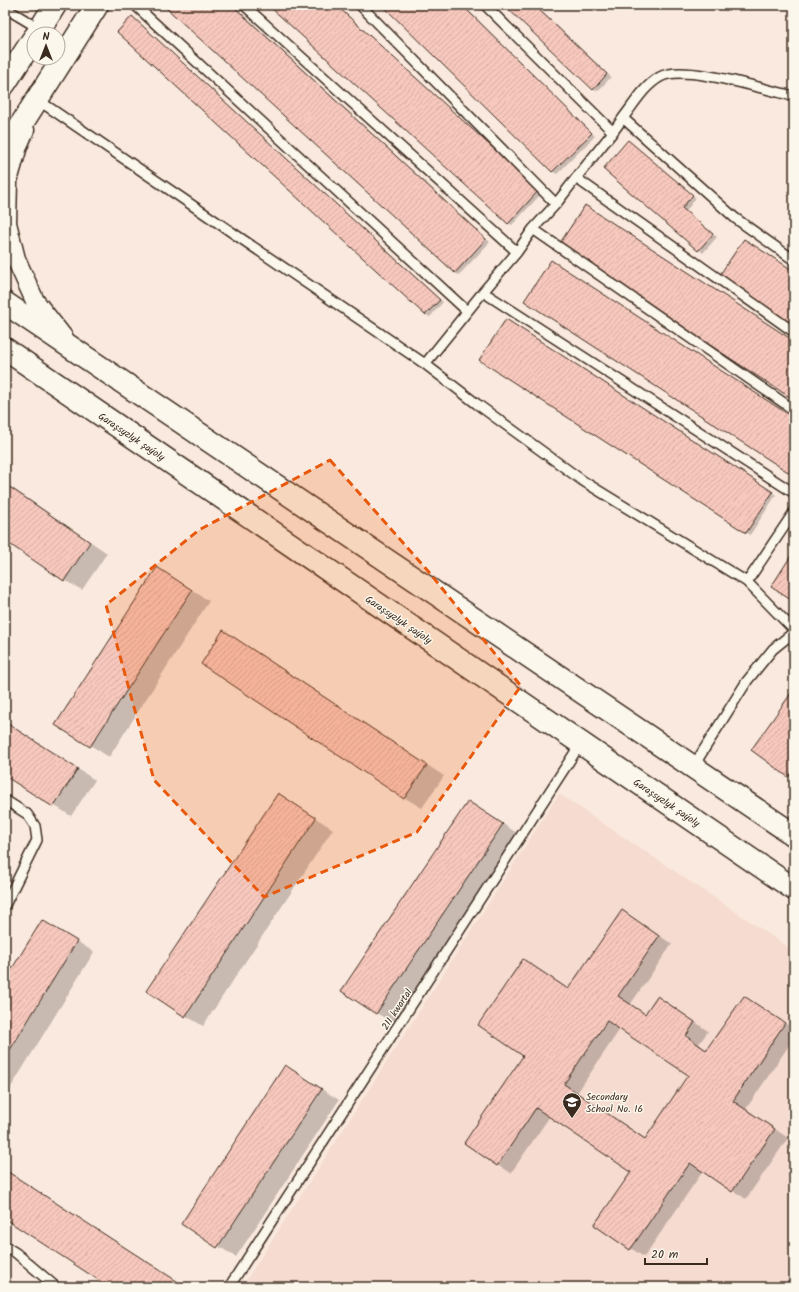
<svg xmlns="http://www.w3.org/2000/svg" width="799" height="1292" viewBox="0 0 799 1292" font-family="Kalam,sans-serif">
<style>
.built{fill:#f5dbd0}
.shadow{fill:#0003;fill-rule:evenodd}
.building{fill:url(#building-hatch);stroke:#3b2a1e;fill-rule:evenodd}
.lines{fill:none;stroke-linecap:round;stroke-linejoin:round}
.service-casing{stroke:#3b2a1e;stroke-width:12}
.minor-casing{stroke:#3b2a1e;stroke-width:21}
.tertiary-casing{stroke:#3b2a1e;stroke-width:25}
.secondary-casing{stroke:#3b2a1e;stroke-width:25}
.service{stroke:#fbf7ec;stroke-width:9}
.minor{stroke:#fbf7ec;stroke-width:18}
.tertiary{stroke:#fbf7ec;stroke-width:22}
.secondary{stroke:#fbf7ec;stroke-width:22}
.marked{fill:#e8590c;fill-opacity:0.2;stroke:#e8590c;stroke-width:3;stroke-dasharray:8 5;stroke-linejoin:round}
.labels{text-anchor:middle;stroke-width:3;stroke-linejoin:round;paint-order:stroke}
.street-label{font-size:10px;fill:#3b2a1e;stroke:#fbf7ec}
.poi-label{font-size:10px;fill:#3b2a1e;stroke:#fbf7ec;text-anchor:start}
</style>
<defs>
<pattern id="building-hatch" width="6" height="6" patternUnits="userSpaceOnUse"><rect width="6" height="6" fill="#f7c8bd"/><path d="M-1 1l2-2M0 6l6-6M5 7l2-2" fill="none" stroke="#d5aca2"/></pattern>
</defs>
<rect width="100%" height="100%" fill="#fae9de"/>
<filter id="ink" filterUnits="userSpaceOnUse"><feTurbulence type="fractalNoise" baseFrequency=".025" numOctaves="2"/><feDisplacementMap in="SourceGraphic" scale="8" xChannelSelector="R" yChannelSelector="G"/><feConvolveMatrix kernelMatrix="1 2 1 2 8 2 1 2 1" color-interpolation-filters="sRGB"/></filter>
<g filter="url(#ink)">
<!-- built -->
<path class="built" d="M559,794L794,951V1287H242Z"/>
<!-- shadow -->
<path class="shadow" d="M165,5H233L490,242L459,275L455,273Z
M269,5H336L542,193L512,225L508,223Z
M384,5H463L595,136L557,174L553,172Z
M505,5H535L611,77L598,91L593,89Z
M136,20L443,302L430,317L426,315L118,32Z
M628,141L696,198L686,211L717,237L703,253L604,169Z
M510,323L776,495L750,535L746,532Z
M5,483L107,553L82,590L64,580L5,540Z
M175,579L209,601L109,757L57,724Z
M224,632L241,642L444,776L422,808L405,798L202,664Z
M794,691V779L752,750Z
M5,722L95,780L71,816L5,775Z
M278,794L333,829L203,1026L186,1016Z
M486,813L520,835L394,1023L376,1013Z
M622,911L672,944L630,1005L646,1015L658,998L671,1005L708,1031L699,1044L707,1050L744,997L794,1029V1038L746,1109L788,1138L746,1199L703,1171L644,1257L596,1225L632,1172L550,1116L511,1173L497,1165L525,1056L524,960L569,989ZM620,1029L689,1075L646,1139L577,1093Z
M60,931L94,952L5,1097V982Z
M285,1066L339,1100L236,1257L182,1224Z
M5,1170L186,1287H111L5,1218Z"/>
<!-- building -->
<path class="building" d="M163,5H232L486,239L455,273Z
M268,5H336L539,190L508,224Z
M382,5H462L592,133L552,172Z
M504,5H534L607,74L593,90Z
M132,16L440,300L425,315L117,32Z
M628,140L693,195L682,208L713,234L698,251L603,169Z
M585,205L794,341V400L558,246Z
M744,239L794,271V325L719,276Z
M551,260L794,418V470L791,474L524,301Z
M506,319L773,492L746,533L479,360Z
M5,484L90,542L64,581L5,541Z
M794,551V602L771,587Z
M157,567L192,590L90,747L55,725Z
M223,630L427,765L404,799L201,664Z
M794,689V770L788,777L751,750Z
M5,722L78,769L53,807L5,776Z
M278,793L316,818L185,1017L146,991Z
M468,801L503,824L376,1014L341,991Z
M622,910L659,936L618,996L645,1014L657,996L695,1022L686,1036L706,1050L744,996L785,1023L733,1101L775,1129L732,1192L690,1163L630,1250L594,1225L631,1172L536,1108L497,1166L464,1143L523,1056L478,1025L523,959L568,989ZM607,1021L688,1075L645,1139L564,1084Z
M42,920L77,941L5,1058V980Z
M285,1065L322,1089L217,1248L181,1224Z
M5,1170L186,1287H109L5,1219Z"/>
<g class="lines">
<defs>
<path id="service" d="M135,5L467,311
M244,5L517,252
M360,5L556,204
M485,5L613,132
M5,8L40,29
M38,100L425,364L477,404L583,481L747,582L794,512
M623,118C634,104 644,86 660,77C684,63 764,90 794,96
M576,178L613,132L623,118L735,218L794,260
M533,229L556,204L576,178L794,332
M483,292L517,252L533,229L794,410
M425,364L483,292L794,493
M747,582L794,630
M693,767L747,681L773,649L794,632
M5,800L27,814L35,826L37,840L5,905
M5,1246L16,1253L56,1287
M229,1287L581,743"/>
<path id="minor" d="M25,130L18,146L8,181L7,223L16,259L35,301L64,338"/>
<path id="tertiary" d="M37,34L55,5
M5,83L34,38
M5,150L97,5"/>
<path id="secondary" d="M5,303L794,835
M5,349L794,889"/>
</defs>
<!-- service casing -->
<use href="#service" class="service-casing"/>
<!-- minor casing -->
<use href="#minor" class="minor-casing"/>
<!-- tertiary casing -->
<use href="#tertiary" class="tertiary-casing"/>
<!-- secondary casing -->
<use href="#secondary" class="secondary-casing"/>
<!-- service -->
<use href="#service" class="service"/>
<!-- minor -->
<use href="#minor" class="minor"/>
<!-- tertiary -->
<use href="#tertiary" class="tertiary"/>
<!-- secondary -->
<use href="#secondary" class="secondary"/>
</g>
</g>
<!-- marked area -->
<path class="marked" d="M330,460L428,571L521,686L417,832L264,897L154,780L106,605L199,530Z"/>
<!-- icons -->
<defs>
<symbol id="school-pin" viewBox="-11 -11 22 30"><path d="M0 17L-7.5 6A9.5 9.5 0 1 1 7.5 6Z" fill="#3b2a1e" stroke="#fbf7ec"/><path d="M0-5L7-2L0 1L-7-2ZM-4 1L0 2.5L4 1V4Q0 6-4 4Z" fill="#fff"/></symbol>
</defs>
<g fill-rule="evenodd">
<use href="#school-pin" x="561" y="1091" width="22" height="30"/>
</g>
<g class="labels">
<!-- street labels -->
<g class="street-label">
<text transform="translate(132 436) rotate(34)" y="4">Garaşsyzlyk şaýoly</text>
<text transform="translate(399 619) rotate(34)" y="4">Garaşsyzlyk şaýoly</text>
<text transform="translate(667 802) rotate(34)" y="4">Garaşsyzlyk şaýoly</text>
<text transform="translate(396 1009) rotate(-57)" y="4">211 kwartal</text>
</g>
<!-- poi labels -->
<g class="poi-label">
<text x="586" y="1100">Secondary<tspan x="586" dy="12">School No. 16</tspan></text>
</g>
</g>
<!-- margin -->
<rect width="799" height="1292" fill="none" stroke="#fbf7ec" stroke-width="20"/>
<rect x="10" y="10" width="779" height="1272" fill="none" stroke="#3b2a1e" stroke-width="1.5" filter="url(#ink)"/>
<!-- north arrow -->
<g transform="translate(46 46)"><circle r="19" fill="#fbf7ec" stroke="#aea59a"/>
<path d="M0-3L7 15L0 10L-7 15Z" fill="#3b2a1e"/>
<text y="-6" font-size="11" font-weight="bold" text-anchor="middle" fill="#3b2a1e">N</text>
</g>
<!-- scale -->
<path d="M645 1258v6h62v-6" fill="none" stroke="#3b2a1e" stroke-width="2"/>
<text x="651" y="1258" font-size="12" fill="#3b2a1e" stroke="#fbf7ec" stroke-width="3" paint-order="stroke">20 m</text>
</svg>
